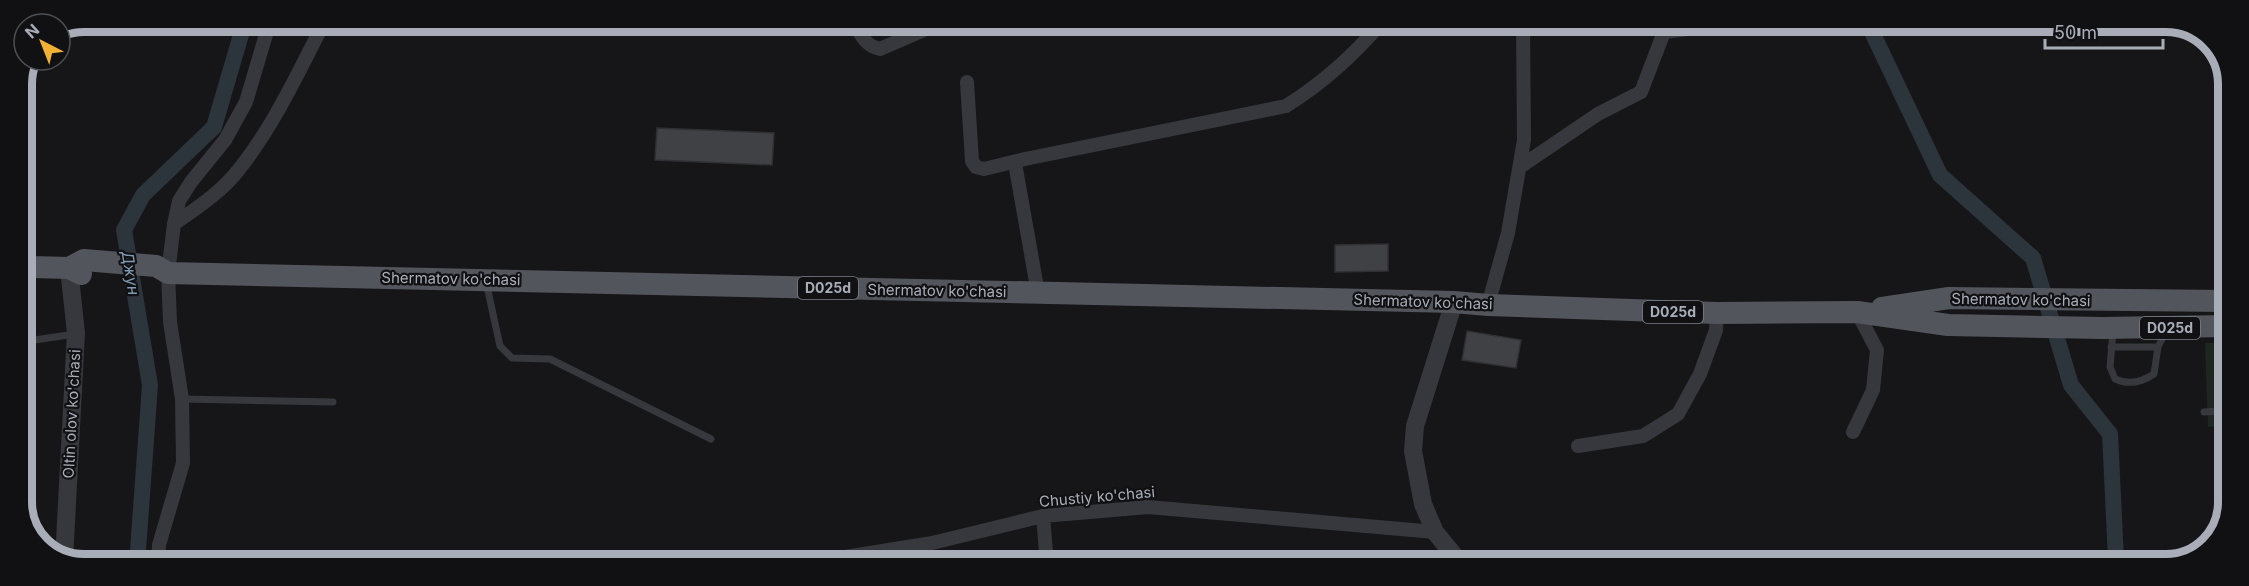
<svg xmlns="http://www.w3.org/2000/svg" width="2249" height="586" viewBox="0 0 2249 586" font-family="Inter,sans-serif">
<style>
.green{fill:#1e261f}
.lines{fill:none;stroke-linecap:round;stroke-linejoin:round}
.canal{stroke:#2c353c;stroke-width:16}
.building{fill:#404145;stroke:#303034;stroke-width:1.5}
.service{stroke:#37383d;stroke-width:7}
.minor{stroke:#37383d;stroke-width:14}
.tertiary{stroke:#37383d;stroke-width:18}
.primary{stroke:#53555c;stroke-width:22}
.labels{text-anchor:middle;stroke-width:4.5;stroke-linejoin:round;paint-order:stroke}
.shield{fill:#111113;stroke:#7b7e86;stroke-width:1.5}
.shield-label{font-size:14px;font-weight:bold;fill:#a8adb8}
.street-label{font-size:15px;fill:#a8adb8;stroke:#111113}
.water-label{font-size:16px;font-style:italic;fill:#7f9bb3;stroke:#111113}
.rim{fill:none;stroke:#a8adb8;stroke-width:8}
</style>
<rect width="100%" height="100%" fill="#161618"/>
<!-- green -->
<path class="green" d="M2227,342V426L2208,427L2205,343Z"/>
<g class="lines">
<!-- canal -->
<path class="canal" d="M1879,22L1873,34L1940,175L2033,258L2071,385L2110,434L2116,559L2113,565
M137,564L150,385L124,230L143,195L214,127L245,21"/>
</g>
<!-- building -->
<path class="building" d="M657,128L774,133L772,165L655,160Z
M1388,244V271L1335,272V245Z
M1467,331L1521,340L1516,368L1462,360Z"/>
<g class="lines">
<!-- service -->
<path class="service" d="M486,282L500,346L512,358L550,359L711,439
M2113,331L2110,367L2115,379C2128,385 2142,382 2154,374L2158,347L2166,331
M21,342L75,334
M2111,347H2158
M182,399L333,402
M2204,412L2218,411L2227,406
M2199,544L2200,552"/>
<!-- minor -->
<path class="minor" d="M853,21C861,34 865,46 880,49L942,22
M967,82L972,161L976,167L984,169L1025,159L1286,106C1323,83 1354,55 1382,22
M1015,163L1038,293
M1520,167L1598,114L1641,92L1664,32L1711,26L1716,22
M174,224C197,208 223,191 240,168C275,124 299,70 325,21
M1488,305L1508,233L1524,140L1523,22
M1853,432L1873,390L1877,350L1857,312
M1578,446L1643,436L1678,414L1700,374L1716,330L1717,313
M1043,516L1047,564
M158,564L159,545L183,463L182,399L170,322L168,273L174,224L179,201L191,182L225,140L246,102L270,21
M802,564L932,543L1043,516L1148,507L1435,532"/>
<!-- tertiary -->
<path class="tertiary" d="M1454,302L1415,426L1413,451L1423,504L1435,532L1457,559L1459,565
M64,560L76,333L69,268"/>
<!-- primary -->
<path class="primary" d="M21,265L32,267L69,268L81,274
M69,268L84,260L156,266L168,273L1454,302L1488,305L1717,313L1857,312L1948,325L2102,328L2227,326
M1882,308L1949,298L2227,301"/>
</g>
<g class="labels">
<!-- shield labels -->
<g class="shield">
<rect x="798" y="277" width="60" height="22" rx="4.5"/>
<rect x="1643" y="301" width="60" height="22" rx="4.5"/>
<rect x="2140" y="317" width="60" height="22" rx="4.5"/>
</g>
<g class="shield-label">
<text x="828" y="293">D025d</text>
<text x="1673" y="317">D025d</text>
<text x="2170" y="333">D025d</text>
</g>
<!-- street labels -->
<g class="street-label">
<text transform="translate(451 279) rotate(1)" y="5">Shermatov ko'chasi</text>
<text transform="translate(937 291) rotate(1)" y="5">Shermatov ko'chasi</text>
<text transform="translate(2021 300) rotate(1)" y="5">Shermatov ko'chasi</text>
<text transform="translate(1423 302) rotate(2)" y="5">Shermatov ko'chasi</text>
<text transform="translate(72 414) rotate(-87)" y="5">Oltin olov ko'chasi</text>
<text transform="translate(1097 497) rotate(-5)" y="5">Chustiy ko'chasi</text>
</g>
<!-- water labels -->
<g class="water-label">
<text transform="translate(131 273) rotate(81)" y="6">Джун</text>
</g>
</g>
<!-- crop -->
<path d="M0 0H2249V586H0ZM84 32H2166A52 52 0 0 1 2218 84V502A52 52 0 0 1 2166 554H84A52 52 0 0 1 32 502V84A52 52 0 0 1 84 32Z" fill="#111113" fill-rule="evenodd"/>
<path class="rim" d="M84 32H2166A52 52 0 0 1 2218 84V502A52 52 0 0 1 2166 554H84A52 52 0 0 1 32 502V84A52 52 0 0 1 84 32Z"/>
<!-- north arrow -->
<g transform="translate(42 42) rotate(318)"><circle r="28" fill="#111113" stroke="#4d4f55" stroke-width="1.5"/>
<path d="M0-4.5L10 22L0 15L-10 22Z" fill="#f2b134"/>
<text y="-9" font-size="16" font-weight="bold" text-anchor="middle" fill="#a8adb8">N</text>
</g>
<!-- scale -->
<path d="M2045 39v9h118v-9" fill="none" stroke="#a8adb8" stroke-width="3"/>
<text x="2054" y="39" font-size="18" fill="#a8adb8" stroke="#111113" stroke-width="4.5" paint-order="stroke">50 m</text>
</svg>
